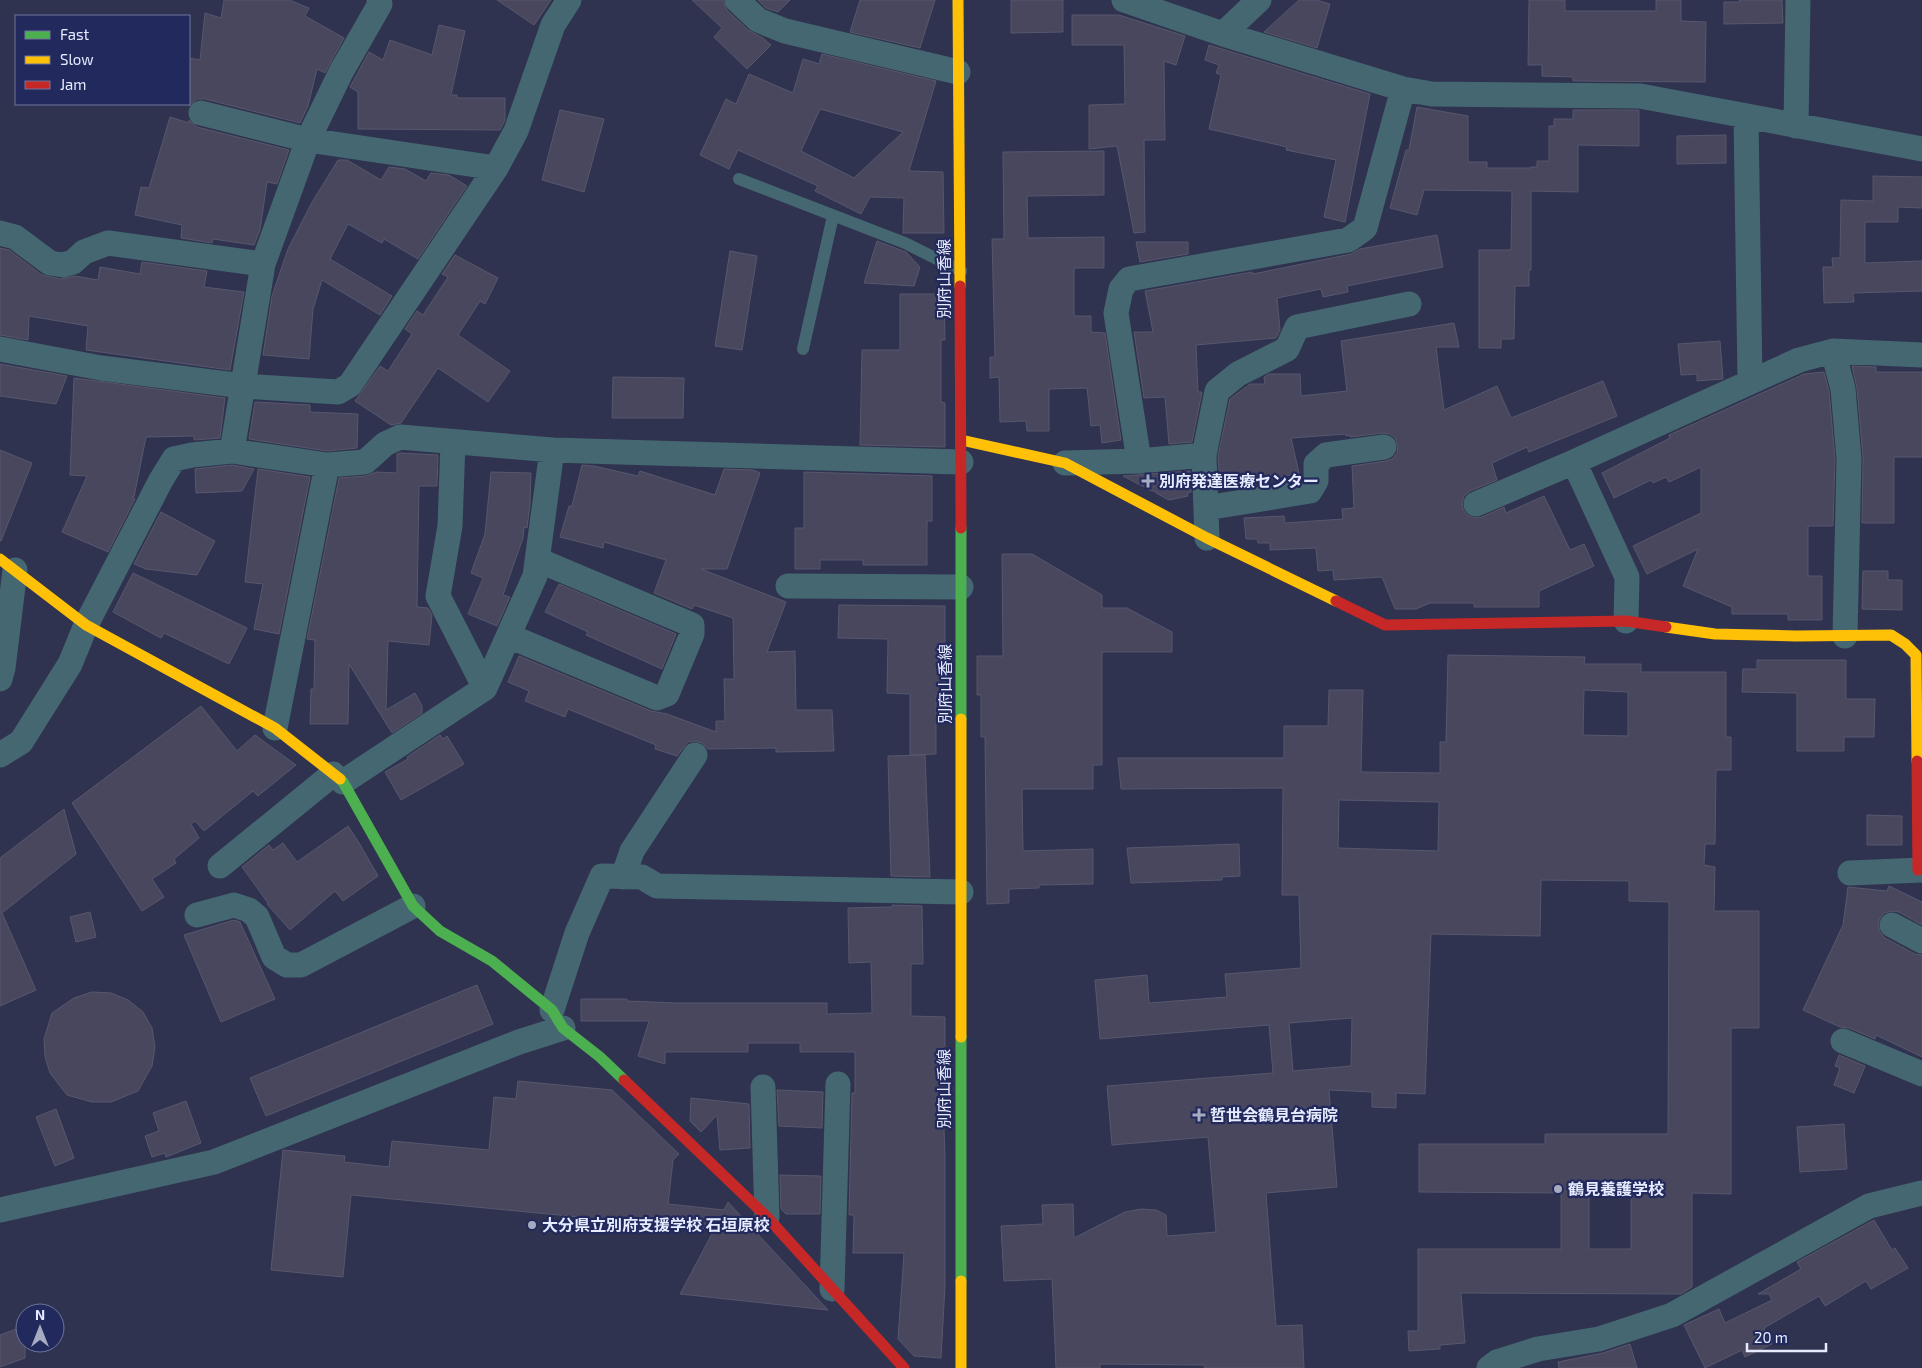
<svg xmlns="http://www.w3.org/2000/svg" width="1922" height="1368" viewBox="0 0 1922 1368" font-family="'Exo 2','Noto Sans JP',sans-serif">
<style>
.building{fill:#48475e;stroke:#57576e;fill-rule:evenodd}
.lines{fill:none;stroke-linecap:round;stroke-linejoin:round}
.lane{stroke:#456772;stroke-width:12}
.street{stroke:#456772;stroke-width:25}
.fast{stroke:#4caf50;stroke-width:11}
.slow{stroke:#ffc107;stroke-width:11}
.jam{stroke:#c62828;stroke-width:11}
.poi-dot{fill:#a6abc1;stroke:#22295c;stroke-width:2}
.labels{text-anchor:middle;stroke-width:4.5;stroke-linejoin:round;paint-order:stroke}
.street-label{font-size:16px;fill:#e6ebff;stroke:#22295c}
.poi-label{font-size:16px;font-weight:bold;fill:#e6ebff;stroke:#22295c;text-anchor:start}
</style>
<rect width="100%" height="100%" fill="#2f334f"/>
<!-- building -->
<path class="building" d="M224,0H289L309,8L305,16L344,38L325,73L317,69L308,106L300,123L205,99H197L189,106V58L200,60L205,13L221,18Z
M497,0H551L534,25Z
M692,0H723L727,10L748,30L763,38L771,45L747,69L714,37L722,28Z
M758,0H790L778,12L766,8Z
M860,0H935L920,48L850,32Z
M1011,0H1063V32L1011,33Z
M1299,0H1316L1330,4L1317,48L1264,32Z
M1529,0H1565V11H1656V0H1681V21L1706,22L1705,82L1573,81V77L1542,76V65H1528Z
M1739,0H1782L1783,23L1724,24V2H1740Z
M1072,15H1119L1185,36L1176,65L1164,61L1165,140H1144L1145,232L1134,233L1117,146L1089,149V105L1125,104L1124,45H1072Z
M439,25L465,31L451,95H457V98H505V120L500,130L358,129V92L350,87L369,52L383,60L390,40L432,55Z
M1209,45L1370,94L1345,222L1324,217L1336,160L1286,150L1287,147L1209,129L1221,75L1216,73L1219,65L1205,60Z
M822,54L936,81L909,171L943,172L944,233H903L904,198L870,197L861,214L815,191L818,186L738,150L729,169L700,155L726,99L736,104L749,74L793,93L803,59L819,64ZM820,109L903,132L854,178L801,151Z
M1417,107L1468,116V162H1487V168H1531V167H1537V161H1549V126H1554V119H1573V110H1639V146L1578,145V192L1531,191V270H1529V286H1515L1514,339H1501V348H1479V250H1511L1512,191L1424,190L1417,215L1390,208L1406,150H1409Z
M560,110L604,119L584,192L542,180Z
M170,117L189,123V120L197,127L289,150L277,184L267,182L260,230L254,245L213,239L212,243L181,238L182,225L135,215L141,187L149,188Z
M1726,135V163L1677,164V136Z
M1104,151V195L1027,196L1028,238L1104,237V268H1074V316H1091V332L1105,333L1121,440L1102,443L1100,425L1091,426L1087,388L1049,389V431H1027L1026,421L1000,422L999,377L990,378V357H995L992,239H1004L1003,152Z
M338,160H347L381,180L389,167L405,169L426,181L431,173L449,175L467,186L418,259L384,239L382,243L348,224L330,259L392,296L380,315L322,280L313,309L309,359L263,355L272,296L288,249L311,204Z
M1873,176L1922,177V208L1898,207V222H1865V263L1922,261V291L1853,293L1854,302L1824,303L1823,267H1833L1832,258H1840L1841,200L1873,201Z
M1437,235L1443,267L1347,286L1348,292L1323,297L1321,289L1277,298L1280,330L1276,338L1196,345L1198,392H1202L1192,442L1169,444L1165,397L1144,398L1134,332H1153L1145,291L1252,272L1253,274L1351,254L1360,249Z
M877,241L906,252L920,267L914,286L864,283Z
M1136,242H1188V254L1140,262Z
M0,248L9,250L42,275L61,279L75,276L98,280L100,267L140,274L142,262L207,271L204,287L244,292L230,370L86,350L88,326L29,316L28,340L0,335Z
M730,251L757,256L742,350L715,346Z
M455,255L498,278L485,304L480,301L458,335L510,371L488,402L438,368L401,423L391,425L355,401L380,366L388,371L412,334L405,329L417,311L423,315L448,277L442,274Z
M900,294H944L945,340H941V402L945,403V447L860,445L862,350H900Z
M1454,323L1459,347H1436L1444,410L1497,386L1511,418L1603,381L1617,416L1529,452L1527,447L1492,463L1497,480L1470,491L1464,496L1462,503L1463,509L1467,515L1475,518L1482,517L1504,507L1506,513L1544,496L1570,550L1584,544L1594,566L1539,591V607H1474V603H1430L1416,609H1395L1382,577L1334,580L1333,570L1318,571L1316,548L1270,550V543H1258L1257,539H1246L1244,518L1284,516L1285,523L1343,519L1342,509L1354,508L1352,466L1386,461L1392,459L1397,453L1398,446L1395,438L1390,434L1383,433L1350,437V435L1346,436V434L1291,438L1299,473L1235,487L1234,483L1220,486L1218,456L1230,399L1250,384H1265L1264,377L1269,374H1300L1301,396L1347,391L1341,341Z
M1720,341L1723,379L1697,381V374L1681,375L1678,344Z
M0,364L67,376L56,404L0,396Z
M1852,366L1876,367V372H1922V457H1894V523H1862L1863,458L1857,388Z
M1824,372L1829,391L1835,459L1833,526H1808V576H1822V620H1788V614H1732V607L1683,586L1698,549L1647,574L1633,546L1701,513V467L1669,482L1666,477L1653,483L1651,480L1614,498L1602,473L1670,438L1669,435L1804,374Z
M613,377L684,378L683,418H612Z
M74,378L225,398L220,438L194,440V436L146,437L134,497H132L135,499L108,552L62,532L87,476L70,475Z
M255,402L310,405V412L358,414L357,448L327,451L249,439Z
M0,450L32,463L1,541H0Z
M400,453L438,455L437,486H419L417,607L428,608L432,615L429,645L388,641L386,710L415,693L422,706V713L392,733L349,664L348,724H310L311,689H314L315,640L307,639L339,478L366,476L376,472L397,473V454Z
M232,465L254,469L242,491L196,493L195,469Z
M582,465L594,466L638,476L640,471L715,495L724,469L753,470L760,473L727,569H701L786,602L767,652L795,651L796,710H832L834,751L776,752V748L708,749L702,743L695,741L688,742L677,756L655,749L656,745L568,709L565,717L525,701L529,691L508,682L519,656L651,711L667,714L716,732V721H725L724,679H734L733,618L694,605L692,609L654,593L666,560L604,542L603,548L560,537L569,506H572Z
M258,469L310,477L279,634L254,629L263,584L245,582Z
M1190,471L1191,492L1187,493L1188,496L1169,500L1156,493L1155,491H1152L1123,476Z
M491,472L531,473L530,505L527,528L524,527L523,538L503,595L510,597L497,626L468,614L483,578L471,573L485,534Z
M804,472L932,476V521H927V565H863V560H820V569H795V528H804Z
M161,512L215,541L197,575L146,569L134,564Z
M1002,554H1032L1102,595V608H1127L1172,632V652H1102V765H1093V789H1022L1023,851L1093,849V884L1039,885V888L1009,889V903L987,904L985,737H981V695H977V656H1003Z
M1863,571H1888V580H1902V610L1862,609Z
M133,573L247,628L229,664L164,633L161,638L113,612Z
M559,584L676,634L662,669L586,635L588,632L545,612Z
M839,605L945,606V694H936V754L910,755V694L887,693L888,639L838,638Z
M1448,655L1585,657L1584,664H1641V672H1726V737H1731V770H1716L1715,844H1705L1704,865L1715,867L1714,911H1759V1028H1731V1194L1692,1193V1287L1681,1294L1461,1293L1465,1343L1440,1345V1349L1409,1351L1408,1331H1418V1249H1561V1193L1419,1192V1144H1545V1134H1668L1669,902L1629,901V881L1541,880L1540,936L1431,934L1425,1094L1396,1093V1108L1372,1107V1092L1329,1090L1337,1187L1266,1193L1276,1326L1302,1325L1304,1368H1205L1204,1365L1100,1364V1368H1056L1052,1279L1004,1281L1001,1226L1043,1224L1042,1205L1073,1204L1074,1238L1125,1212L1141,1209L1156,1210L1166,1215L1167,1236L1216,1232L1208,1137L1112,1145L1107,1086L1273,1073L1269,1025L1100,1039L1095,980L1147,975L1149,1003L1227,997L1225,974L1301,968L1299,895H1282L1283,788L1121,789L1118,758H1284V726H1328L1329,690H1363L1361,772L1440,773V742H1446ZM1584,690L1628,692V736L1583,735ZM1339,800L1439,802L1438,851L1338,848ZM1352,1018L1351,1066L1293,1071L1289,1023ZM1589,1193H1631V1249H1589Z
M1757,660H1846V699H1875L1874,737H1844V751H1797V693L1742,692L1743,669H1757Z
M201,706L237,751L255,735L296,765L258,796L253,791L204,831L195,821L191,824L199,838L174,859L176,863L152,879L164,897L142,911L72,803Z
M440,735L443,739L447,736L464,764L401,800L385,772L408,759L407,757Z
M925,755L930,877L891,876L888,756Z
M64,809L76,854L2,913L36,990L0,1006V858Z
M1867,815L1902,816V845H1867Z
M348,826L358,841L378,876L343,901L335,891L290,930L267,904L268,903L242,867L269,845L273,850L283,843L297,862Z
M1239,844L1240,876L1222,877V880L1131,883L1127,848Z
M1889,886L1922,902V925L1899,912L1892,911L1884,913L1880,918L1878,925L1880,932L1885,938L1915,954L1922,955V1057L1876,1035L1875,1039L1849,1028L1840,1027L1803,1010L1843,925L1848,887L1887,891Z
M892,905L922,906L923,964H911V1016L945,1017V1102H943L945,1156V1286L941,1358L914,1356L898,1339L904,1253H853L854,1215H849L852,1093H855V1052H800V1043H748V1052H665V1064L638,1056L649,1021H581V999H627V1001L676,1003H827V1014L872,1013L871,962L849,963L848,908L892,907Z
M90,912L96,937L76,942L70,917Z
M234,920L240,922L275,999L221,1022L184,935Z
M477,985L493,1024L266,1116L250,1078Z
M92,992L111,993L128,1000L143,1012L152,1028L155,1047L152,1066L138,1091L111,1102H92L67,1095L50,1073L45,1057L44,1039L52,1013L74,998Z
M1839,1055L1865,1066L1854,1093L1834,1085L1840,1068L1835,1066Z
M518,1081L612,1090L679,1154L673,1160L668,1204L724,1210L728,1202L828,1310L680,1294L714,1230L351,1195L343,1277L271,1270L283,1150L345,1156L344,1162L389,1167L392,1141L489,1150L494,1097L516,1099Z
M777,1090L823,1092L822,1128L779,1126Z
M691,1098L749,1104L750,1148L720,1150L717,1115L701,1132L690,1121Z
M186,1101L201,1143L166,1157L165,1153L152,1157L145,1136L159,1131L153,1113Z
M56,1109L74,1158L55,1166L36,1117Z
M1844,1124L1847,1169L1800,1172L1797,1127Z
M780,1175L821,1176L820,1214H786L781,1209Z
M1874,1220L1892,1250L1895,1248L1908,1268L1871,1289L1866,1281L1825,1306L1819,1296L1764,1328L1772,1344L1745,1357L1742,1350L1705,1368L1684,1325L1719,1309L1725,1323L1772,1300L1769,1294H1758L1801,1269L1797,1262Z
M25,1326V1358L0,1367V1335Z
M1630,1344L1637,1368H1559L1558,1362L1603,1353Z"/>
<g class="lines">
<!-- lane -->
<path class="lane" d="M739,179L905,243L961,271
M803,349L833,216"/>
<!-- street -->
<path class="street" d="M737,0L758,20L785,31L958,72
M1124,0L1223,34L1403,89L1432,94L1640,96L1922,149
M1223,34L1259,0
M201,113L308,140L496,168
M1746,116L1750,381
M1796,126L1798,0
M0,233L15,237L50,263L63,265L73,262L84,252L108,243L263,264
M0,349L101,368L243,386L338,392L350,385L496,168L516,131L553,25L569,0
M1833,351L1843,389L1849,459L1845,636
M453,442L450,526L438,596L485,688
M232,451L263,264L308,140L341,72L380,4L379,0
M1139,461L1116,313L1121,289L1129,279L1348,240L1365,228L1403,89
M1065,463L1139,461L1204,455
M1476,504L1574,462
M1206,508L1310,491L1316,481V464L1326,455L1384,447
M1207,538L1204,455L1217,391L1238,374L1287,349L1297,327L1409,304
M788,586L961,587
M1626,621L1627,577L1574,462L1799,360L1833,351L1922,355
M509,636L657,698L667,694L692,634V625L538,560
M0,679L3,668L15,570
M275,728L327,465
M0,755L21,742L70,664L86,625L161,480L174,459L192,455L232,451L327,465L365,462L385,444L400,437L552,450L961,462
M343,782L485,688L535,576L552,450
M220,866L333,774
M1850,873L1922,870
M623,877L632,851L695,755
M197,915L234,905L249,910L257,917L274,957L287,965H301L413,906
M1892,925L1922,941
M552,1010L577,933L602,876L642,877L657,886L961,892
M1843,1041L1922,1074
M763,1087L767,1217
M0,1210L214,1162L519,1042L563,1028
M832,1289L838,1084
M1489,1368L1497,1362L1538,1349L1599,1339L1672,1315L1869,1206L1922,1193"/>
<!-- fast -->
<path class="fast" d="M961,528V719
M340,779L343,782L413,906L440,931L492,961L552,1010L563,1028L600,1057L624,1080
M961,1037V1281"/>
<!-- slow -->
<path class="slow" d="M958,0L960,286
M961,440L1065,463L1207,538L1336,601
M0,559L86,625L275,728L340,779
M1666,627L1715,634L1796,636L1891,635L1905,644L1916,655L1917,761
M961,719V1037
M961,1281V1368"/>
<!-- jam -->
<path class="jam" d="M960,286L961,528
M1336,601L1385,625L1626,621L1666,627
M1917,761L1918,870
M624,1080L767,1217L904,1368"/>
</g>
<!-- markers -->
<g class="poi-dot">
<path d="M1145.5 473.5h5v5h5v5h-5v5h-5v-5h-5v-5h5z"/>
<path d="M1196.5 1107.5h5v5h5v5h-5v5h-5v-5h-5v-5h5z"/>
<circle cx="1558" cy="1189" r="5"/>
<circle cx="532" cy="1225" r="5"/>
</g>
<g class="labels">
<!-- street labels -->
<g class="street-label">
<text transform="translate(944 279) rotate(-90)" y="6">別府山香線</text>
<text transform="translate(945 684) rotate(-90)" y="6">別府山香線</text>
<text transform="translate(944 1089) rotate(-90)" y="6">別府山香線</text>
</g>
<!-- poi labels -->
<g class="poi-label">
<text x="1159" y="487">別府発達医療センター</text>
<text x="1210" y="1121">哲世会鶴見台病院</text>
<text x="1568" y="1195">鶴見養護学校</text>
<text x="542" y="1231">大分県立別府支援学校 石垣原校</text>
</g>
</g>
<!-- legend -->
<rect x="15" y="15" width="175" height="90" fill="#22295c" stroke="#70779d"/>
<rect x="25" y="31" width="25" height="8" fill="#4caf50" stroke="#70779d"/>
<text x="60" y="40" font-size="15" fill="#e6ebff">Fast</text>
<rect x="25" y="56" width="25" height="8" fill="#ffc107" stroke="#70779d"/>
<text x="60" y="65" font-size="15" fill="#e6ebff">Slow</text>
<rect x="25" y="81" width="25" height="8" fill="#c62828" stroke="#70779d"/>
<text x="60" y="90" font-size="15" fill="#e6ebff">Jam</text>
<!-- north arrow -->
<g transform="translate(40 1328)"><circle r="24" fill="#22295c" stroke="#70779d"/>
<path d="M0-4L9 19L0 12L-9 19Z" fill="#a6abc1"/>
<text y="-8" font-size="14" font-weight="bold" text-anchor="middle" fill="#e6ebff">N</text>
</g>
<!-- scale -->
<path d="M1747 1343v8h79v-8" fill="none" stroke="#e6ebff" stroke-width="2.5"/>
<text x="1754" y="1343" font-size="15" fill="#e6ebff" stroke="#22295c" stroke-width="4" paint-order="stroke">20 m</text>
</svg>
